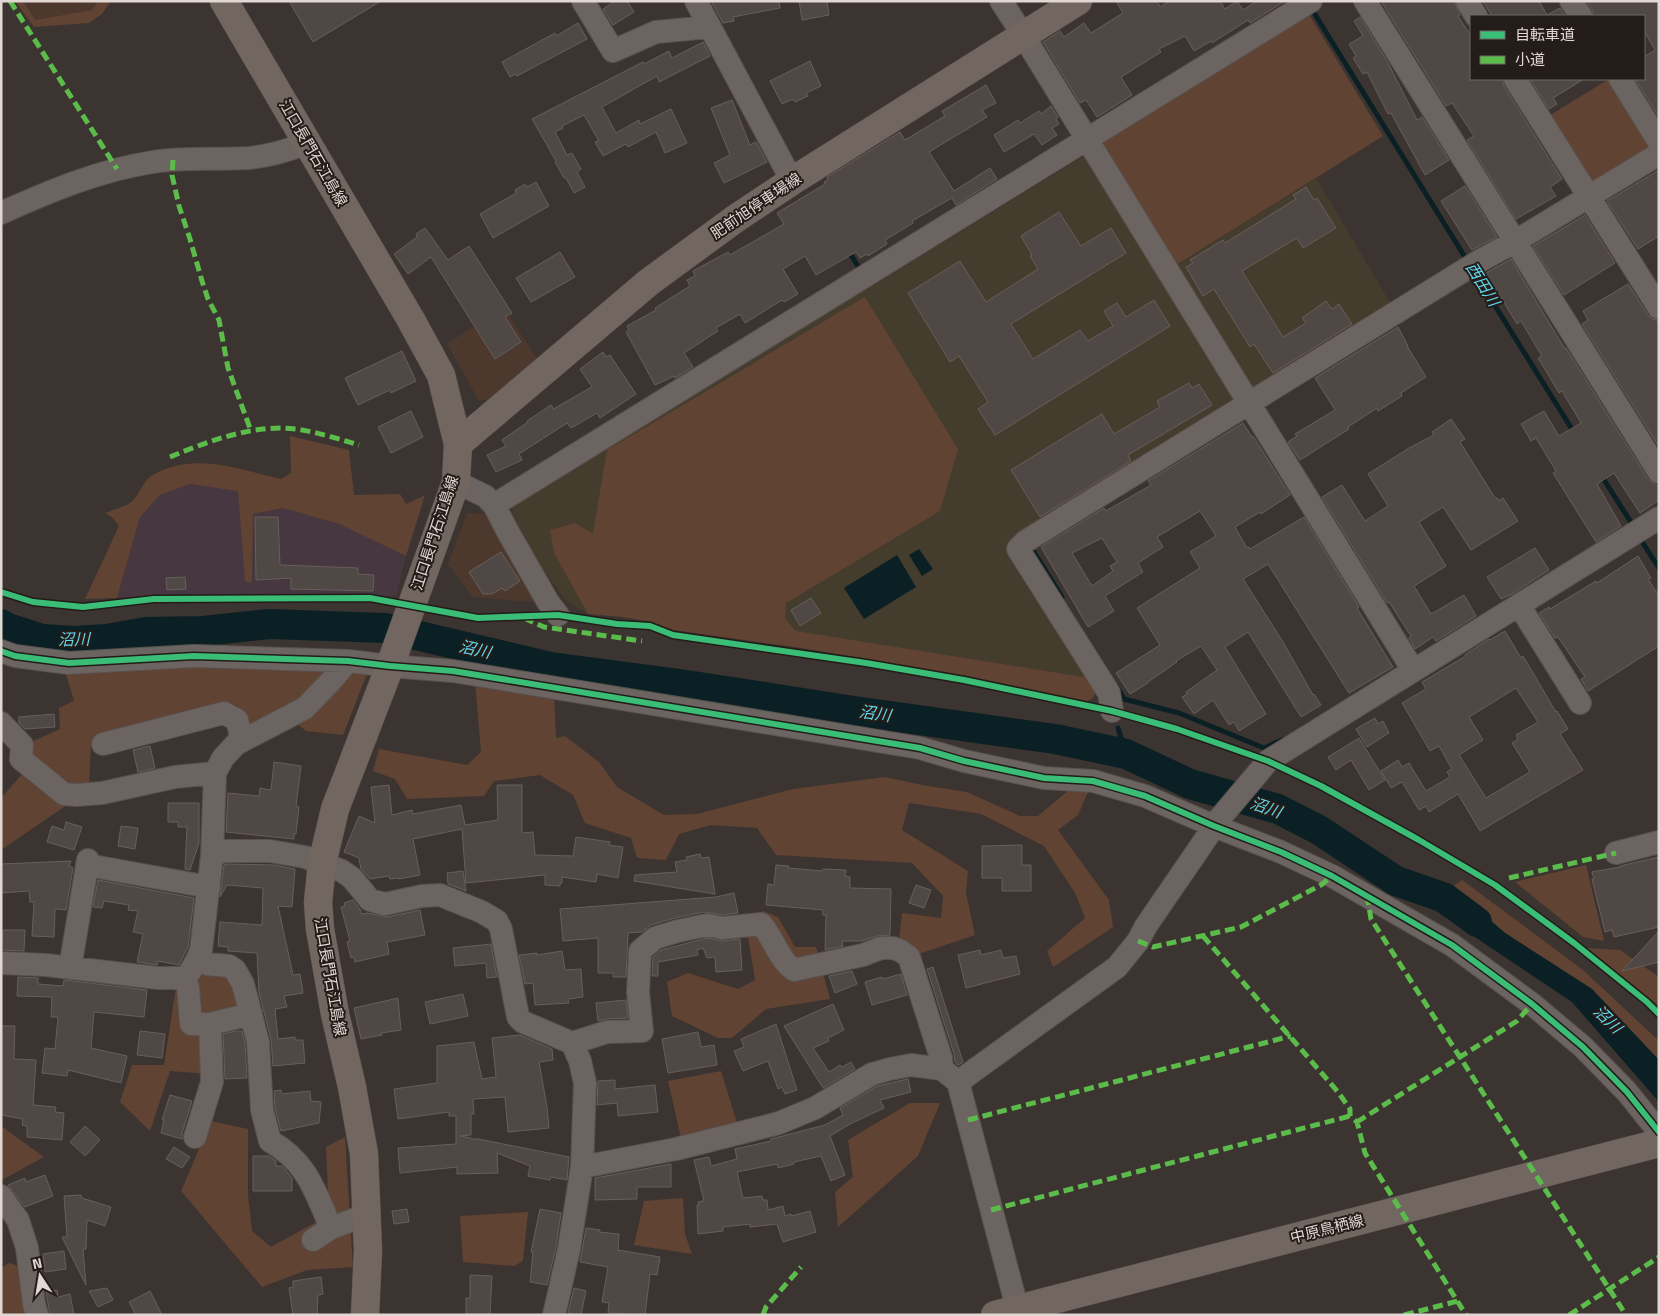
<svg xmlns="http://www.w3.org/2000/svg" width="1660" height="1316" viewBox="0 0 1660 1316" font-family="'Titillium Web','Noto Sans JP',sans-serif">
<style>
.built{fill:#4d382e}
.industrial{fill:#473740}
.education{fill:#443c2d}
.green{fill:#604333}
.water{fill:#0a2024}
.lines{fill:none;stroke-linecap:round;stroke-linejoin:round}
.stream{stroke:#0a2024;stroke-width:5}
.river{stroke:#0a2024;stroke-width:30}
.building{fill:#4f4844;stroke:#675f5b;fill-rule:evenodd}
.minor-casing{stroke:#58514d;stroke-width:24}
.major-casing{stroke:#58514d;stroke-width:29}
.path{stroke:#706a66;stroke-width:3;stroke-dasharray:4 2.5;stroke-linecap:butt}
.minor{stroke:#6c6461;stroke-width:22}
.major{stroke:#726760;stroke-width:28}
.quiet{stroke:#5cbc4b;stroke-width:5;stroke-dasharray:10 5;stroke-linecap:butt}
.cycleway-casing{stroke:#231c18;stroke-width:9}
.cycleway{stroke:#3abd76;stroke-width:6}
.labels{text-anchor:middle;stroke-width:4;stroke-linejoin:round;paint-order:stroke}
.street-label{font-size:15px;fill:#e2d8d3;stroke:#231c18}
.water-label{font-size:16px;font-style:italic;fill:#61d7ec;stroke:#231c18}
</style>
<rect width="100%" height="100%" fill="#3c3430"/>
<!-- built -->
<path class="built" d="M23,1H98L92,10L35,20Z
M503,306L539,362L497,397L479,401L447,344Z
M467,513L492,514L541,603L473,597L448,564Z"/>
<!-- industrial -->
<path class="industrial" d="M190,484L238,490L252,583L253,514L283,508L339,524L406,556L396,596L176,594L117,598L140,517L160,495Z"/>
<!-- education -->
<path class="education" d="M1084,156L1090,158L1235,395L1232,407L1018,538L1097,691L1092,699L1087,701L963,675L795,647L673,630L652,622L623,617L588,614L566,601L513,528L512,506L872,283L874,285Z
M1316,178L1393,307L1261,390L1252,387L1176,265Z"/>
<!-- green -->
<path class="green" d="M15,1H23L35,20L92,10L98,1H111L102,14L89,23L34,27Z
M1307,11L1383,136L1176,265L1103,146L1105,137Z
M1609,79L1652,144L1651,151L1594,185L1547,117Z
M865,297L958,449L940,511L786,603L785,618L796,631L1089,678L1097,691L1092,699L1087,701L963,675L795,647L673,630L652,622L623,617L588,614L554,553L550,530L575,523L593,534L607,450Z
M290,436L349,450L354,495L400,494L406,504L425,495L406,556L339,524L283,508L253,514L252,583L245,581L238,491L190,484L160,495L140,517L117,598L85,599L119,526L112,517L105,513C113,510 123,507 130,503C139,497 142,482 151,476C194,451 237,469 281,479L291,473Z
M190,661L332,668L301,704L245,732L237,705L91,742L89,789L62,782L35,761L29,743L60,729L59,708L74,701L65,671Z
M351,668L369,669L343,735L306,731L296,723Z
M475,682L554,697L556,738L565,736L599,762L617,787L664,815L697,814L793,789L885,777L922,785L967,792L1020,816H1038L1070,789L1088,792L1078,815L1058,830L1109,900L1113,927L1053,967L1047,951L1085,918L1075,893L1044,846L981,814L909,803L902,830L968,871L966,893L975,935L916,955L899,941L902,913L941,918L943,896L912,863L776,855L757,828L711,825L679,834L666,860L637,858L631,838L585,823L573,795L540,775L494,781L484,796L407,799L395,779L373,771L379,749L467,765L481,752Z
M24,772L67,805L1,850V798Z
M1586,865L1604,941L1583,937L1515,882Z
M1462,880L1583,970L1659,1041V1060L1592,989L1505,933L1452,887Z
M763,911L778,917L795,947H816L830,999L766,1009L732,1038H718L672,1016L667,982L688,973L738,989L755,980L745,919Z
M1587,948L1620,950L1659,977V1006Z
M199,971H233L244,1010L202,1019L207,1074L170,1071L150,1131L120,1102L132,1065H164L176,987Z
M721,1071L738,1126L681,1138L668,1081Z
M910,1103H940L918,1156L838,1227L835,1192L853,1177L848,1140Z
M211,1121L248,1129V1195L252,1231L271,1247L329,1215L326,1147L345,1137L353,1267L307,1270L262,1287L181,1191Z
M1,1126L44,1157L2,1180L1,1179Z
M683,1198L685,1234L692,1254L634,1245L644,1201Z
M528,1212L523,1261L514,1266L463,1262L460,1216Z
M9,1263L25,1268L30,1315H1V1268Z"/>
<!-- water -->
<path class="water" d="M919,549L933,569L922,576L909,555Z
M897,555L916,587L864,619L844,588Z
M1452,887L1505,933L1592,989L1659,1060V1102L1572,1002L1436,911Z"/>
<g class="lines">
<!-- stream -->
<path class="stream" d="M1311,8L1468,262
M848,250L859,268
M1474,272L1575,434
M1601,475L1634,527
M1639,537L1659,568
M1032,549L1062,597
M1117,687L1124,699L1179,713L1264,748L1282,740
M1118,728L1126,754"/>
<!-- river -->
<path class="river" d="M1,624L8,628L42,639L75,641L107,639L146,632L203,631L269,624L386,628L551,667L680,684L854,711L1055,739L1126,754L1190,784L1278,809L1319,830L1396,881L1445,898L1477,922"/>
</g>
<!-- building -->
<path class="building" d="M289,1H381L313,42Z
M615,1H627L634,12L613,25L603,9Z
M711,1H779L780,8L733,17L734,21L723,23Z
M799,1H827L829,15L802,20Z
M1116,1H1157L1160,7L1170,1H1220L1225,9L1237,1L1243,10L1257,1H1285L1250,23L1248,20L1212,43L1211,41L1194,51L1185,36L1159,49L1161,52L1121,77L1132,95L1097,117L1086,100L1080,103L1043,42L1060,31L1064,37L1084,23L1091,33L1123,13Z
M1385,1H1454L1460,15L1458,16L1471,36V79H1502L1504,86L1562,179L1550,187L1556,196L1516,219L1467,140L1474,136L1452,103L1446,106L1382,3Z
M1483,1H1539L1547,15L1560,8L1565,16H1492Z
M1587,1H1659V117L1635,79H1644V57L1655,50L1644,31V16H1594L1592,9Z
M1360,17L1387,61L1417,120L1422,117L1449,160L1425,175L1391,113L1388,114L1367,72L1363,74L1353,58L1356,56L1349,44L1363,36L1354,21Z
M578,23L587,39L517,76L516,74L510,77L502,62L555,33L556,36Z
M703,42L710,56L659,82L657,76L602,107L616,133L639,120L640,124L671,109L687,143L665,153L656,132L628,147L626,144L603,156L595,142L599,141L584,115L562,126L563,128L555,132L567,155L572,153L581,169L577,172L585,187L574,193L566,178H564L555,162L556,161L532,119L643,62L644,64L669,51L672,58Z
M810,61L821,86L806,93L808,96L795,102L793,99L782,104L770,81Z
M1530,79H1584L1553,98L1557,104L1549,109Z
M986,85L996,103L982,110L987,117L929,152L954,191L990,168L997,179L956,205L952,198L912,221L913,223L885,240L887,244L868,256L867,254L860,258L856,252L816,275L805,256L783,269L798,294L784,302L782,300L745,323L740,314L716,328L718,331L684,353L693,367L675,378L674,376L655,385L626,332L629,330L627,326L656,310L655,308L690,286L687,280L695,276L693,271L728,252L730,255L784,224L777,213L825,184L824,182L828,180L827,177L900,132L905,140L945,116L942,111Z
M732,100L750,145L756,142L767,162L724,183L714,163L730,155L711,108Z
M1051,106L1058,117L1056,119L1059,124L1052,128L1057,135L1042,145L1034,134L1004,152L994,135L1018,120L1020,123L1039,111L1041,114Z
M1659,170V236L1638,249L1607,201Z
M536,182L549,206L493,238L480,214L516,193L515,190L525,184L527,187Z
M1465,186L1497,237L1472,250L1441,201Z
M1306,187L1314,200L1317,198L1336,228L1303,248L1297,238L1242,271L1283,337L1306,323L1302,318L1326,301L1332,309L1339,304L1352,324L1273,373L1254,344L1250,347L1214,289L1203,296L1186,267L1193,263L1190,260L1223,240L1225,243L1296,199L1293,195Z
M1059,212L1081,246L1111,228L1126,253L1011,324L1033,359L1080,330L1088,341L1113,326L1104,311L1117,303L1126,317L1154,300L1170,326L995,435L978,409L988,402L959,356L950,362L908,293L960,261L986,302L1038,269L1030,256L1032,255L1021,236Z
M1585,215L1615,263L1564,295L1533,246Z
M425,228L448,260L469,246L512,313L505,317L521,342L495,359L431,257L408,274L394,254L417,237L416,234Z
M560,252L575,277L531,302L516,278Z
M1511,259L1565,349L1566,348L1648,479L1659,487V500L1640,513L1614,473L1597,484L1621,526L1596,542L1553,473L1556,471L1536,438L1531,441L1521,424L1544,411L1559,436L1581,423L1562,391L1559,393L1543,366L1538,358L1542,356L1521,321L1517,324L1486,273Z
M1628,284L1648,315L1652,319L1657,320L1659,324V447L1582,324L1588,320L1583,311Z
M1398,327L1408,346H1407L1426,377L1401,393L1402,396L1378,411L1377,408L1348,427L1349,429L1300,460L1288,442L1297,436L1295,434L1335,410L1315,378Z
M402,351L416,381L391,393L390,390L358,405L345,378Z
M603,352L606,357L610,355L636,394L600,418L597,413L571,428L567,423L519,454L522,460L496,472L487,455L506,446L502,440L528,422L527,421L551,405L554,409L555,408L592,387L580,369Z
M1189,383L1192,388L1199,384L1212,405L1128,455L1131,461L1040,517L1011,470L1102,414L1114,434L1160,407L1157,401Z
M411,411L423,437L391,453L378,427Z
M1451,419L1465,439L1460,442L1495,498H1497L1499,501L1503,498L1518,521L1471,550L1443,507L1419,522L1446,566L1414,586L1431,614L1464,595L1476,616L1436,641L1433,637L1415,649L1409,638L1411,636L1389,602L1387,603L1381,593L1322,497L1342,485L1365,521L1388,506L1368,474L1409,448L1434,435L1432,432Z
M1243,423L1252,437L1253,436L1290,495L1261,514L1260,512L1235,527L1247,548L1249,547L1250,549L1304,517L1359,607L1357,608L1393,667L1349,693L1268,564L1243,579L1283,642L1313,695L1314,694L1321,705L1301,717L1248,632L1225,647L1266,714L1239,731L1234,722L1229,725L1213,700L1194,714L1182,697L1187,694L1186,692L1217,670L1201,646L1176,661L1177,662L1148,682V683L1130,694L1116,673L1160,645L1137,608L1200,568L1190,552L1216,536L1200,511L1157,537L1163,547L1138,563L1143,572L1105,596L1114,611L1088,627L1041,547L1104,508L1106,511L1151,485L1148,481ZM1102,538L1117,562L1110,566L1113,571L1092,586L1072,553Z
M255,517H278L280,565L358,568V574L374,575L373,591L291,589V578L256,580Z
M1535,548L1549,570L1512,594L1501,599L1487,577Z
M501,552L520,581L505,591L502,588L492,594H483L469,572Z
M1638,556L1651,578L1648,579L1659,596V646L1588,691L1581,679L1585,677L1558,637L1555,638L1539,613L1549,607L1550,609L1596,581L1597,583Z
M185,577L186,589L167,590L166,578Z
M811,598L821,613L800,626L791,610Z
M1505,631L1521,658L1523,656L1556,712L1557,711L1568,729L1560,734L1583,770L1480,831L1458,794L1429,812L1426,806L1419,810L1402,782L1391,788L1381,771L1398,760L1402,767L1409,763L1426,791L1450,777L1447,772L1452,769L1439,746L1430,751L1402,703L1426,689L1422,682L1464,657L1466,654L1489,639L1490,640ZM1516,688L1538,722L1516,735L1518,739L1512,743L1530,772L1486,798L1459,755L1483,740L1469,717Z
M54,714L55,727L25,729L19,723V717Z
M1375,718L1378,724L1383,721L1389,733L1367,747L1356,729Z
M1359,738L1385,780L1369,790L1351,760L1336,770L1328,757Z
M150,746L155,768L138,772L133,750Z
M274,762L301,766L296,806L299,807L296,834H294V839L226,832L228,793L259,796L260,788L271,790Z
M389,785L392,815L412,810L413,814L461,805L465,825L498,820L497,785H522V833L533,832L535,855L573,856L576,837L610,842L609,845L623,847L618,878L597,874L596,882L562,877V883H560V886L545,885V875L466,883L462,829L413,839L420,875L399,879L398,878L390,879L389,876L370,879L361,869L359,858L344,852L359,816L375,823L371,787Z
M168,803H199V843L190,870L185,869L187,827H178V822H168Z
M66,822L82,827L74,850L47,842L52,826L64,830Z
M121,826L138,828L135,849L118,846Z
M1022,845V865H1031V891H1002V878H982V846Z
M700,854L701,858L709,857L715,894L634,881L635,875L677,872L675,862L687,860L686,857Z
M1659,857V927L1614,937L1612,930L1605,932L1592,879H1594L1592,872L1620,867V866Z
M71,861L69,866L73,868L66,910L55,909L54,937L32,936L34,902H30L29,891L1,893V864Z
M226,864L274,865L295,869L292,907L278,906L293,975L300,974L303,993L284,996L287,1007L275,1009L278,1039L295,1037V1040H303L305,1063L273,1066L271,1039L259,993L257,953L228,951V947L218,946L220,922L262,925L263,888L227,885L220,897L224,865Z
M776,865L789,866L788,868L822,871L823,869L846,870L845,876L850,877V888L891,889L890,935L877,936L862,941H842L843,946L825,950L826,915H823V910L766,905L768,884L774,885Z
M463,871L466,891L448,884L447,873Z
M98,880L194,898L188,947L179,965L158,961L157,965L137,962L143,934L133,932L138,911L128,910L129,905L104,901L102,908L93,907Z
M916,885L931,890L924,908L909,903Z
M734,893L738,913L723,915L704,912L675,918L651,925L642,932L628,933L626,977H613V973H598V938L563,941L560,909L716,897Z
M353,900L360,909L362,914L368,913L387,917L420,910L425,935L387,942L389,954L355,962L354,957L351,958L347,942L350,941L341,907L345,906L344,903Z
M3,930H25L24,951L2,950Z
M1659,931V962L1622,971Z
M707,938L723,941L740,939L742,970L716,972L715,957L707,958L703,948L697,950L698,955L658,962V976H652L653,957L661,950Z
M491,944L497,977L487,978L486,963L455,966L453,948Z
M980,950L981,955L1001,950L1003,958L1016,956L1020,974L966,988L958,955Z
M562,951L565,970L581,969L583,997L568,999L569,1003L535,1005L533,983L525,984L519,955L537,953V955Z
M933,967L963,1062L958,1065L955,1062L954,1054L927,969Z
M852,971L857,984L835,993L829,976Z
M901,974L907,995L872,1005L865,982L882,977L883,979Z
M18,977L38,978V984L63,986L64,980L147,990L144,1017L94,1012L91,1048L127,1056L121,1083L68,1070L67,1076L42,1073L45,1048L55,1049L58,1017H51L52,997L17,996Z
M463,994L468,1016L430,1024L425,1002Z
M398,998L401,1030L381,1033L382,1035L361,1039L354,1008Z
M626,1000L628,1018L606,1019L598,1021L596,1003Z
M833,1004L844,1030L828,1038L829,1041L813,1048L829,1072L840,1065L842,1067L851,1062L855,1069L823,1088L784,1026Z
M776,1024L797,1090L785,1094L782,1087L778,1089L768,1061L743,1071L734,1051L744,1047L741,1039Z
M1,1026H15L14,1059L36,1060L33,1105L56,1107L55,1112L64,1113L62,1140L27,1137V1126L22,1125L23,1119L1,1115Z
M140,1031L165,1034L162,1058L137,1055Z
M235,1031H242L245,1044L247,1078L225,1079L223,1034Z
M698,1032L701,1047L714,1045L717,1065L668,1073L662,1039Z
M520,1035L552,1049L553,1060L539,1062L547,1107L549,1128L508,1132L505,1097L473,1099L474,1114H471V1135L460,1136L471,1138V1139H478L569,1157L567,1180L551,1177L550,1180L528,1176L530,1166L497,1153L498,1173L457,1174V1167L400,1173L398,1148L456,1144V1116H449V1112L398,1119L394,1089L437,1083V1046L474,1042L482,1079L496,1077L492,1038Z
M908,1079L911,1092L880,1100L884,1108L850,1124L830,1136L845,1175L831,1181L821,1156L794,1162V1164L778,1168L777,1164L737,1172L743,1198L762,1196L763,1200H767L768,1210L783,1206L785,1216L791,1214V1216L810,1211L816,1232L783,1242L777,1224L750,1227V1224L723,1227V1231L698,1234L697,1205H699L698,1202L704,1201L694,1160L709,1157L711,1166L737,1159L735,1149L771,1141V1139L825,1125L843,1115L840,1108L877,1086Z
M615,1080V1089L655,1085L658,1112L618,1116L617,1103L597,1105L598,1081Z
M281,1090L282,1094L310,1091L311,1101L321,1102L319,1123L281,1131L275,1108L274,1091Z
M170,1095L192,1101L182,1133V1139L161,1133L164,1120H162Z
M85,1126L100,1140L85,1156L70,1142Z
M174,1147L190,1157L182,1168L166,1159Z
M253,1156H269L276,1161V1166H282L284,1168L292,1178V1191H253Z
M671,1164V1187H637V1199L595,1200V1178Z
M45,1175L53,1196L25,1207L8,1185L25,1178L26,1182Z
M81,1195L82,1198L111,1207L105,1226L87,1220L86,1249H83L86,1285L62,1237H67L64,1196Z
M407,1209L409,1222L394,1224L392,1211Z
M540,1209L561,1213L556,1247L547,1285L530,1282L533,1252H531Z
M586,1228L600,1230L599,1232L619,1234L618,1250L660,1257L657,1275L650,1274L645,1315L608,1313L609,1303L602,1302L608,1267L580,1262Z
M64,1251L66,1269L45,1272L43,1254Z
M470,1275L492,1276L490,1315H466V1298H470Z
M321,1277L323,1294L318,1295L317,1315H293L289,1288L293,1287V1281Z
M107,1288L113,1300L98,1307L89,1291Z
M574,1288L586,1291L581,1315L568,1313Z
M57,1290L58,1297L70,1294L74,1315H50L46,1292Z
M150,1291L162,1315H136L129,1302Z"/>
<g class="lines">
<defs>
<path id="minor" d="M583,1L613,51L656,32L710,27
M696,1L792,181
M1001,1L1023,35L1413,670
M1365,1L1659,472
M1467,1L1476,16
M1571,1L1581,16
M1515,79L1659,308
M1620,79L1659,142
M1,213C50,191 100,170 153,162C185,157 217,160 249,158C270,156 288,150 308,143
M456,482L485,496L494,505L508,532L548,602L558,615
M494,505L1311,1
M1519,605L1580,703
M1,651L15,656L69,663L194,656L348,661L390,666L453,671L920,748L964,761L1044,778L1093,781L1145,796L1214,826L1281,852L1332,876L1452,945L1532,1004L1583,1047L1627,1092L1659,1132
M1112,711L1109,693L1018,549L1026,541L1476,263L1516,241L1659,154
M1,723L22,745L21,759L64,794L77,795L102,793L175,777L215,773
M103,744L224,713L237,720L242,741
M1616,853L1659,842
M212,856L215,773L223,758L236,744L305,708L330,682L348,661
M87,865L209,887
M198,959L207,964L229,966L235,970L243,984L258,1042L262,1110L270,1141C307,1162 315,1191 331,1228
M1,963L46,965L158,978H185C193,969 197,961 201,950L212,856L223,851H270L305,857L342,871L352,878L370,900L385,904L422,896L440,895L482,912L497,921L501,929L518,1017L523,1022L572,1043L607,1032L642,1031L638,992L640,951L655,938L678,931L707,925L722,928L761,924C774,938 778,959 794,970L863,955L881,948H893L901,951L909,957L941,1058L942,1069
M70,968L88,860
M185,978L188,987L191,1024H210L251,1014
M958,1082L1117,967L1138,941L1146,926L1220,818L1268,761L1659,518
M195,1137L212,1082L210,1024
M582,1167L676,1149L779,1123L815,1108L872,1074L890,1069L911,1065L942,1069L958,1082L1019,1315
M1,1196L18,1220L27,1248L34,1304L37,1315
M313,1240L331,1228L366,1215
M554,1315L569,1249L582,1167L585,1083L580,1061L572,1043"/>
<path id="major" d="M224,1L411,320L441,375L458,444L456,482L390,666L335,809L322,864L318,902L320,929L335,1014L352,1087L364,1154L368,1250L365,1315
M458,444L649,282L735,219L792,181L1078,1
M995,1315L1659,1143"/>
</defs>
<!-- minor casing -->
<use href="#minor" class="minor-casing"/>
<!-- major casing -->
<use href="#major" class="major-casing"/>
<!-- path -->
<path class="path" d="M1,592L33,602L83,607L154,599L370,598L390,602
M433,610L478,618L534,616
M575,617L650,626L673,635L866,663L964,680L1093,707
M1131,716L1177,729L1251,755
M1289,771L1321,786L1419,840L1495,885L1574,943L1647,1002L1659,1014"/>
<!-- minor -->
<use href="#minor" class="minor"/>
<!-- major -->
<use href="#major" class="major"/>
<!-- quiet -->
<path class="quiet" d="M10,1L117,169
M173,160L172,175L179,206L190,239L202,281L208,299L219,320L228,368L251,431
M170,457C209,441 253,424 296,429C317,432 339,439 359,445
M524,618L544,627L642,641
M1509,878L1616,853
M1367,895L1371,919L1626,1315
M1203,936L1338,1092L1350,1109V1116L1357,1122L1365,1153L1466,1315
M1138,941L1153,947L1241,927L1321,885L1332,876
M968,1120L1291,1036
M1357,1122L1517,1021L1532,1004
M991,1210L1350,1116
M763,1315L766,1307L801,1267
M1404,1315L1458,1301
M1569,1315L1659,1257"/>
<defs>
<path id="cycleway" d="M1,592L33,602L83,607L154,599L370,598L478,618L558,615L617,624L650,626L673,635L866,663L964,680L1112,711L1177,729L1268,761L1321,786L1419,840L1495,885L1574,943L1647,1002L1659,1014
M1,651L15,656L69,663L194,656L348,661L390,666L453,671L920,748L964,761L1044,778L1093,781L1145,796L1214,826L1281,852L1332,876L1452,945L1532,1004L1583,1047L1627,1092L1659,1132"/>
</defs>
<!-- cycleway casing -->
<use href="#cycleway" class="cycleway-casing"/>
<!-- cycleway -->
<use href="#cycleway" class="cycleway"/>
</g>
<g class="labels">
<!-- street labels -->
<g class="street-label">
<text transform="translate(313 153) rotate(60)" y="5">江口長門石江島線</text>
<text transform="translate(756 206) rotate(-34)" y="5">肥前旭停車場線</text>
<text transform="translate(435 533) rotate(-72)" y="5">江口長門石江島線</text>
<text transform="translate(330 977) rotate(80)" y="5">江口長門石江島線</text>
<text transform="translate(1327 1229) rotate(-14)" y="5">中原鳥栖線</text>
</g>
<!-- water labels -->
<g class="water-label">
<text transform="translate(1483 284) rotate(58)" y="6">西田川</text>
<text transform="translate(74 639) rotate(-1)" y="6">沼川</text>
<text transform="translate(475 649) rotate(13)" y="6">沼川</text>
<text transform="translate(875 713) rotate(8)" y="6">沼川</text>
<text transform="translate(1266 807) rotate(19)" y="6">沼川</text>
<text transform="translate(1608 1019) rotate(44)" y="6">沼川</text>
</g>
</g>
<!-- border -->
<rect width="1660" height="1316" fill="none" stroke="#e2d8d3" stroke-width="5"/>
<!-- legend -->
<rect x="1470" y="15" width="175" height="65" fill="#231c18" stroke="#6f6763"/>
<rect x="1480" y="31" width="25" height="8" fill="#3abd76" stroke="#6f6763"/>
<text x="1515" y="40" font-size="15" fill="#e2d8d3">自転車道</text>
<rect x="1480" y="56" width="25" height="8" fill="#5cbc4b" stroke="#6f6763"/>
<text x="1515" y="65" font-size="15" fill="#e2d8d3">小道</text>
<!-- north arrow -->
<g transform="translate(40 1276) rotate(348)" stroke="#231c18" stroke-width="4" paint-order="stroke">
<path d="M0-4L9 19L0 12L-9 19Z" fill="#e2d8d3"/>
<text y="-8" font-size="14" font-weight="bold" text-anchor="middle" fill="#e2d8d3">N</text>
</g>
</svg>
